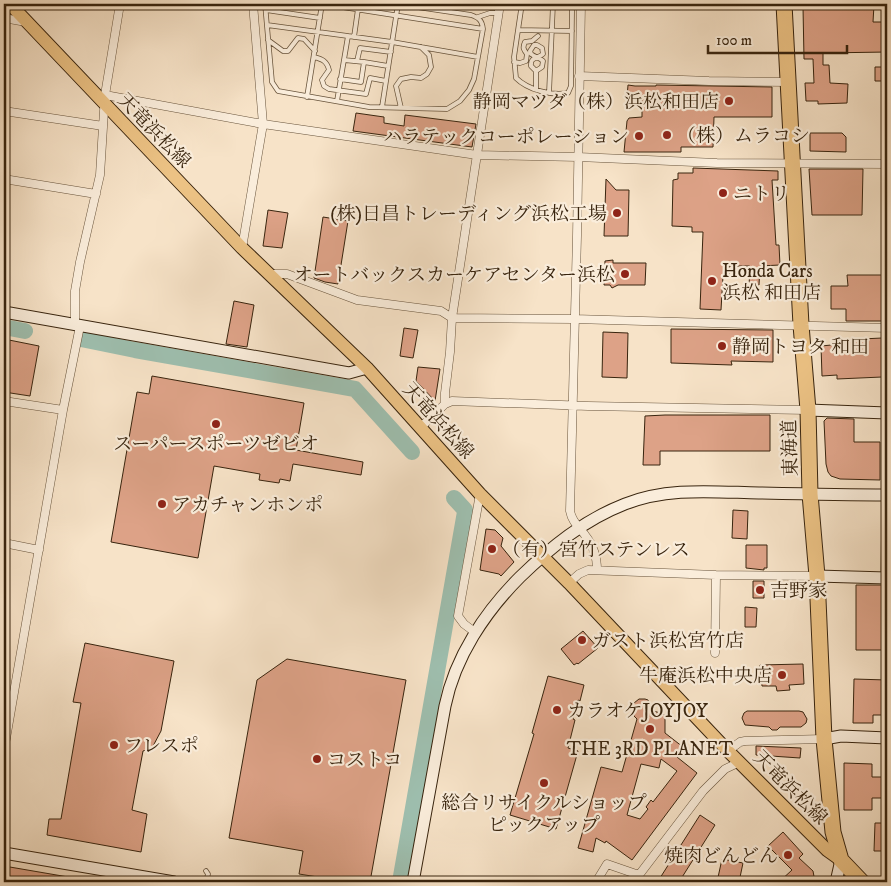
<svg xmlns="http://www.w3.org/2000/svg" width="891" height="886" viewBox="0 0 891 886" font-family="'IM FELL DW Pica','Noto Serif JP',serif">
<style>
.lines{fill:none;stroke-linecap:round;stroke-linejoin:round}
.river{stroke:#9ebfaf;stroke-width:16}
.building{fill:#dda287;stroke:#38240e;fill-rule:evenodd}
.lane-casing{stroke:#68543c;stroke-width:5.5}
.street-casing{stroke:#68543c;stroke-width:9}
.secondary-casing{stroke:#38240e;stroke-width:13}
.primary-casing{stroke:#38240e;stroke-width:14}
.highway-casing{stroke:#38240e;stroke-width:17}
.lane{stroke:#faeddb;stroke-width:4}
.street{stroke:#faeddb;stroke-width:8}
.secondary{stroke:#faeddb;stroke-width:11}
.primary{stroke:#ecc284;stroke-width:12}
.highway{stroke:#ecc284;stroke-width:15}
.poi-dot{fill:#8f2418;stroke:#faeddb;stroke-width:2}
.labels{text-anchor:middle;stroke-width:4.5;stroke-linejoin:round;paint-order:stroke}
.poi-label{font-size:19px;fill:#38240e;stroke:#faeddb;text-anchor:start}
.street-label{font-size:19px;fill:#38240e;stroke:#faeddb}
</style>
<rect width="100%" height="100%" fill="#f7e3c8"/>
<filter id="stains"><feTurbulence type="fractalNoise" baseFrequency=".004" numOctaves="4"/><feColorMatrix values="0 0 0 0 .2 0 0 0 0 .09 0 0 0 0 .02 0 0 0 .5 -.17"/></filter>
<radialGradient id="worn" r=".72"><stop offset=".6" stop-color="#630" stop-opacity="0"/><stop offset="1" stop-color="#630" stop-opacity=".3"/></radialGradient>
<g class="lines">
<!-- river -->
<path class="river" d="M4,327L25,331
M81,339L135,350L355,389L412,452
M400,882L465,512V510L454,498"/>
</g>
<!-- building -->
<path class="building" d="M874,5L873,22H887V52L823,53V65H829L830,83L848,84L847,103L818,104V101H806L805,83H814L813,59H804L803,7Z
M875,67H887V81H875Z
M628,85L635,86H656V85L772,87V117H714L713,147H681V152H624L627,121L629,118L642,117V98L627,97Z
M356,113L384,117V123L404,126L405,115L476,124L472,147L353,131Z
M810,133H842L846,137V152L810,151Z
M693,168L778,171V180H772L776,245H779L780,265L760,266L759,285L749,286L750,266H729V275L723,276L721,310L700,309L703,232H692V227L672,226L673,180L678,179V173H693Z
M809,169H863L862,215H812Z
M606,179L616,190H629L628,236H604Z
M268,210L288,213L282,248L263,246Z
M323,217L348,221L338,284L325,282L314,278Z
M613,260V263H646L645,285H618L612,288L610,285H604L605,261Z
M847,275H884V321H846V309H831V286H848Z
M234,301L254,305L247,347L226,344Z
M404,328L418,330L413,358L400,356Z
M671,329L773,330V362L731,361L732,365L671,363Z
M603,332L628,333L627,378L602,377Z
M882,338V377L837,379V375L822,376L821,346L842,344L841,340Z
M4,339L39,346L30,396L4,392Z
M418,367L440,369L435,401L416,381Z
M152,376L304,403L296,450L363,462L361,475L293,464L290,481L280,479L279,483L259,480L260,474L214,466L198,558L111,542L137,392L149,394Z
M665,415H770V451H660V465H643L645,416Z
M827,418L854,419V442H880V480L840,479L831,476L828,472L826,464L824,421Z
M733,510L748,511L747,539L732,538Z
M486,529L495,530L503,538L501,546L514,562L501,576L499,574L480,570Z
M746,545H767V568H764V570L746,568Z
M753,581H764V598H753Z
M856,585H887V650H856Z
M745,607L757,608L756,627H745Z
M583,631L598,648L578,664L577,663L574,665L561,649Z
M85,643L174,661L161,731L152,748L143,751L132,810L147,814L141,852L47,835L49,819H61L81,703L73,702Z
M287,659L406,680L370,882H323L324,878L299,874L303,851L229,838L257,680Z
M803,664L804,684L789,685L790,690L777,691L776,686H762L760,665Z
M548,676L584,685L580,701L578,700L573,719L575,720L568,748L578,751L556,829L510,815L534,734L532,733Z
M854,679L887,680V711H885V715H873V723H853Z
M639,699H645L648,700L654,711L665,715V733L683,747L677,757L697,773L632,860L606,841L605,843L596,838L593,852L578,848L601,767L622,772L637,719L634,716L631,708L634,703ZM661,759L677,771L653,802L651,800L646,807L648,809L640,819L627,815L641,764L659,768Z
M747,711H799L803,712L807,719L806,723L801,727H780L777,730H772L769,727L745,725L742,718L744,713Z
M756,746L801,748L800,758L756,755Z
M844,763L872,764V777H887V798H872V810H844Z
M700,815L715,825L679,882H667L660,878Z
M875,823H887V851H874Z
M783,832L803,854L799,858L813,871L815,882H779L792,870L768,846Z
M722,859L743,863L739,882H717Z
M4,866L74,878V882H4Z"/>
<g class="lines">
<defs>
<path id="lane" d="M265,4L272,82L278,91L369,107L447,109L460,101L469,90L474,79L483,29C482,20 479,18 471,15L397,4
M297,4L305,7L311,4
M323,4L483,29
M527,4L524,5L521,10L514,57L516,78C528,90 552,96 568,93L571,86L572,11L571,6L567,4
M266,10L320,18
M273,11L274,4
M478,17L490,13H499
M267,25L392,42L478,57
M518,30L572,31
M354,37L358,9
M268,40L283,51H288L298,38L304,39L315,51
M314,57C322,59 327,61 329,70L322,80L324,86L329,89L366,94L370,78L386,81
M344,60L364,62
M357,61L360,48L391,52
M514,62L520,63L526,61L527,54C524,50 522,48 525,42L532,41L538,36
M340,79L361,82L364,62L388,66
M536,89V71L531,66C530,57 537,59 543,54L542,48L537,45H534L530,51L531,54C535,57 540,58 543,61L542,67L536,71
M549,93L553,4
M307,97L322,4
M337,101L348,36
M382,107L398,4
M401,108L396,86L401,79L411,77L421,78L427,74L431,67L429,55L421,47
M206,882L208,874L206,871"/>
<path id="street" d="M581,4L577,236L570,511C572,522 579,527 585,535C594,546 597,557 597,570
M4,18L26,22
M579,76L709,81L789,82
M105,95L263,124L477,155L578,157L717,163L887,164
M4,111L103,126
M4,179L96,194
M242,248L263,124L253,4
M269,274H287L357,300L441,311L452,318L574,319L887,328
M75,325V291L80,262L100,175L105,95L120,4
M4,401L63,410
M445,404L452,401L588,406L808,410
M421,427L445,404V393L450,352L452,318L500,4
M4,543L39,550
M885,578L887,428
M569,583L579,574L588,570L716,575L817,576
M476,633L464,624L458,616L480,494
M715,653L716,575
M4,750L63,410L80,326
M728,751L740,742L745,741L824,739
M596,882L607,864L639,875L703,791L725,769L740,762"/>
<path id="secondary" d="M4,312L349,373L367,368
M808,410L887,413
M817,576L887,578
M824,739L841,736L887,738
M4,853L174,882
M413,882L445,706C455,657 485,612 520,577C551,547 584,520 625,504C668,487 713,492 759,493C802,494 844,495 887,495
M836,882L841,860"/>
<path id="primary" d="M10,4L242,248L367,368L480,494L569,583L728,751L827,850L841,860"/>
<path id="highway" d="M784,4L801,325L808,410L810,494L817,576L824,739L833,832L841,860L862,882"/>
</defs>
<!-- lane casing -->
<use href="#lane" class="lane-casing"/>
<!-- street casing -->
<use href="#street" class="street-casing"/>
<!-- secondary casing -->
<use href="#secondary" class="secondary-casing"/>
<!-- primary casing -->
<use href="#primary" class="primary-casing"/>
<!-- highway casing -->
<use href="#highway" class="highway-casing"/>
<!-- lane -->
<use href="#lane" class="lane"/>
<!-- street -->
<use href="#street" class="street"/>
<!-- secondary -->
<use href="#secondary" class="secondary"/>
<!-- primary -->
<use href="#primary" class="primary"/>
<!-- highway -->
<use href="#highway" class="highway"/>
</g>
<!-- markers -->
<g class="poi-dot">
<circle cx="729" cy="101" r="5"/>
<circle cx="667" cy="135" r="5"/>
<circle cx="639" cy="136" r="5"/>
<circle cx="723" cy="193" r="5"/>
<circle cx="617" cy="213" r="5"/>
<circle cx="625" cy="274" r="5"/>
<circle cx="712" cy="281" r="5"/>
<circle cx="722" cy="346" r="5"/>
<circle cx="216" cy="424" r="5"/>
<circle cx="162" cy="504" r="5"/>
<circle cx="492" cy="549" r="5"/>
<circle cx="760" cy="590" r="5"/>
<circle cx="582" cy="640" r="5"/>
<circle cx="782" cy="675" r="5"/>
<circle cx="557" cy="710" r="5"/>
<circle cx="650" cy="729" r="5"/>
<circle cx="114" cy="745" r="5"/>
<circle cx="317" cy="759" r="5"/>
<circle cx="544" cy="783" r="5"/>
<circle cx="788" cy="855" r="5"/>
</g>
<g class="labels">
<!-- poi labels -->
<g class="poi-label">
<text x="719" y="108" text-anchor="end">静岡マツダ（株）浜松和田店</text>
<text x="677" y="142">（株）ムラコシ</text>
<text x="629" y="143" text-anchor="end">ハラテックコーポレーション</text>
<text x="733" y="200">ニトリ</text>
<text x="607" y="220" text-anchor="end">(株)日昌トレーディング浜松工場</text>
<text x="722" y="277">Honda Cars<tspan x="722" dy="22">浜松 和田店</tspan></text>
<text x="615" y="281" text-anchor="end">オートバックスカーケアセンター浜松</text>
<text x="732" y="353">静岡トヨタ 和田</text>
<text x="216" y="450" text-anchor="middle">スーパースポーツゼビオ</text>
<text x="172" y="511">アカチャンホンポ</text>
<text x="502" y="556">（有）宮竹ステンレス</text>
<text x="770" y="597">吉野家</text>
<text x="592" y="647">ガスト浜松宮竹店</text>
<text x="772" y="682" text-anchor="end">牛庵浜松中央店</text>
<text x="567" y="717">カラオケJOYJOY</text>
<text x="124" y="752">フレスポ</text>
<text x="650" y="755" text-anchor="middle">THE 3RD PLANET</text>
<text x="327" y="766">コストコ</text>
<text x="544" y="809" text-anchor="middle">総合リサイクルショップ<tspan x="544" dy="22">ピックアップ</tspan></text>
<text x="778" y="862" text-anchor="end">焼肉どんどん</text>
</g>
<!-- street labels -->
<g class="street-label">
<text transform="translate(155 130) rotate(46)" y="7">天竜浜松線</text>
<text transform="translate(439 420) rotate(48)" y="7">天竜浜松線</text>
<text transform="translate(789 448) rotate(-92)" y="7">東海道</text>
<text transform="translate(791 787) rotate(45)" y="7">天竜浜松線</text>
</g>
</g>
<!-- margin -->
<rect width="891" height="886" fill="none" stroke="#f7e3c8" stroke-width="20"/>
<rect x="5" y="5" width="881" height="876" fill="none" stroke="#38240e" stroke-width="2.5"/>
<rect x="10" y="10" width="871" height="866" fill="none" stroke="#38240e"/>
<!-- scale -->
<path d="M708 45v8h139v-8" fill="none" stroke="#38240e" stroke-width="2.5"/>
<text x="716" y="45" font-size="15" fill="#38240e" stroke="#faeddb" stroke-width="4" paint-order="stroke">100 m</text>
<rect width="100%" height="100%" filter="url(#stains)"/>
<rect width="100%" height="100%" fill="url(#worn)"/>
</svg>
